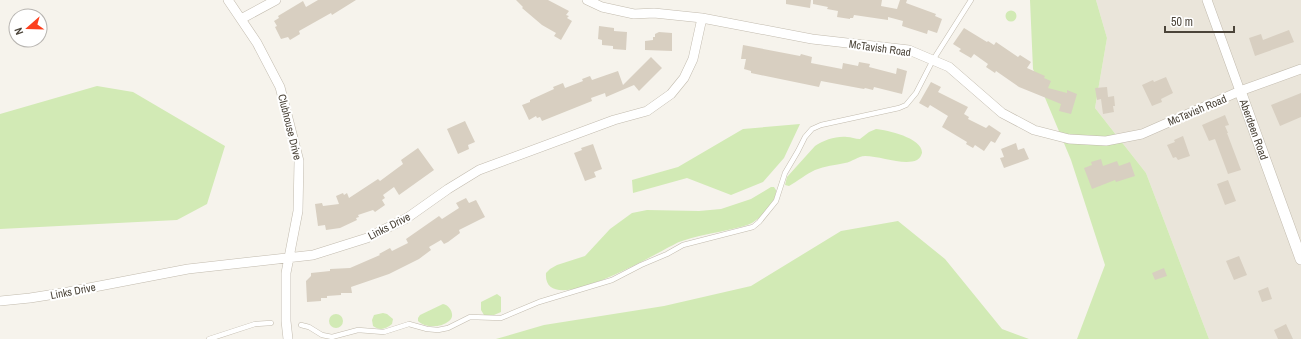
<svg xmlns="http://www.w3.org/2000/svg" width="1301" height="339" viewBox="0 0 1301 339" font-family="'Archivo Narrow',sans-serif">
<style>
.residential{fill:#eae5da}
.green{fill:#d2eab5}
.building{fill:#d8cfc1}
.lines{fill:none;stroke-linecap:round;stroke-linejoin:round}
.service-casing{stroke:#c2bbae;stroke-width:5.5}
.minor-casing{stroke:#c2bbae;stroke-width:10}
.tertiary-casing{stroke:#c2bbae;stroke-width:12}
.service{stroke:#fff;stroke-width:4.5}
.minor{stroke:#fff;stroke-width:9}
.tertiary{stroke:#fff;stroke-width:11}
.labels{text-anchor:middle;stroke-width:4;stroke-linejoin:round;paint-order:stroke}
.street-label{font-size:11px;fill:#4b4439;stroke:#fff}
</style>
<rect width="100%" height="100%" fill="#f6f3ec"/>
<!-- residential -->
<path class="residential" d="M1096,0H1301V339H1209L1146,173L1095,108L1107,38Z"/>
<!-- green -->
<path class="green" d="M1030,0H1096L1107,38L1095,108L1146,173L1209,339H1077L1105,265L1071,160L1033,69Z
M1005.5 16a5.5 5.5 0 1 1 11 0a5.5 5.5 0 1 1-11 0Z
M97,86L133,92L225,146L207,204L177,220L0,229V114Z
M800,124L784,158L763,182L731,195L687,178L633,193L632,180L678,167L743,129Z
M876,129C887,130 923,138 922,153C921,156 920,158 917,160C904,166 880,156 865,156C858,156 852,162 845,163C835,165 825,166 815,170C806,174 798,181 789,186L785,185L787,177L815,146C824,140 836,136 847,137C851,137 855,139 860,139L869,132Z
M771,187H774L776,190C777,202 762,217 752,223C746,226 739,227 732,229C715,233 695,236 679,242C663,249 542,323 546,273L550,269L557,265L585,256L610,229L632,213L647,210L699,211L721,209L751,199Z
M898,221L945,259L1002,329L1029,339H496L544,325L664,306L751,286L841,231Z
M497,294L501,297V312L494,315H484L481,310V302Z
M443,304C450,305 456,316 449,321C441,328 425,328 418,321V318L420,315Z
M383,313L387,314L393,319L392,324C386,329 380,331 373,326L372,320L374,315Z
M329 321a7 7 0 1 1 14 0a7 7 0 1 1-14 0Z"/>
<!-- building -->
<path class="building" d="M318,0H356L332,15L331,13L299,31L300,34L290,40L288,37L281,39L275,27L277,26L274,21L279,18L278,16L303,1L306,7Z
M516,0H548L569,11L566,15L569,16L567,18L572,21L561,40L554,36L556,33L542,25L522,8L523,7Z
M786,0H811L810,8L786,4Z
M813,0H882L881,6L897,9L900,0H907L906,3L936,14L935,16L942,19L937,33L928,30L927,34L902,26L903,21L888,17V20L854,15L853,18H850V19L837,17L838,11L827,9L828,7L813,4Z
M599,26L614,28V31L627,32L626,50L613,49V46L602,45V40L598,39Z
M964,28L987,42L988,41L994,45L996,42L1018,57L1020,55L1031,62L1027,68L1045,76L1044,78L1051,81L1048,88L1067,93V90L1077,94L1071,114L1059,111L1061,104L1019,87L996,71L995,73L986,67L988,64L974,54L971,58L959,51L961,49L953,44Z
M1289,30L1294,42L1255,56L1249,38L1261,34L1263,40Z
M659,32L672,33V51L645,50V41L653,40V37H655V34Z
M743,45L800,56L801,54L812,57L811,63L842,69L843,63L858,66L859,62L870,64L869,67L896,74L897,68L907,71L902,94L874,87L873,90L865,88L864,89L821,81L819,87L751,73V71L744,69L746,59H741Z
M651,57L662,68L639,91L634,85L606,97L605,93L591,98L592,101L542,121L540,117L537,118L536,116L529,120L522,105L530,102V100L554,89L553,87L563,83L565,88L583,81L582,79L590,76L592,80L618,71L623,85Z
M1166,77L1173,93L1161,99L1162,102L1152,106L1142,85L1153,80L1154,82Z
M931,82L941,87L938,92L968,107L964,114L969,117L968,119L986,128L989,125L1001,133L995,143L991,141L984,151L975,145L973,148L966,144L967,142L942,127L948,116L930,105L928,108L919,103Z
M1107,87L1108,97L1114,96L1115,106H1113L1114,112L1103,114L1101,99L1097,100L1095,88Z
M1301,93V117L1280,126L1271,105Z
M1225,115L1229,125L1225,126L1228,133H1227L1241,170L1228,174L1215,139L1209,141L1202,125Z
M465,121L475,142L468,145L469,149L458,154L447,129Z
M1183,136L1190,156L1178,160L1176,157L1173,158L1167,145L1175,142L1174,140Z
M1016,143L1018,150L1024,148L1029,159L1004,168L1000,158L1004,157L1001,149Z
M593,144L602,169L594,172L596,177L585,181L574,153L582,150L581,148Z
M418,148L434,170L399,195L394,187L383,195L385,198L382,200L385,205L375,212L373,210L358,215L359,217L356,218L357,220L340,228L326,230L325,225L318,226L315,204L322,203L323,206L339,204L336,196L343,193L344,195L347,193L349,198L378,179L380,181L403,164L401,160Z
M1101,159L1103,166L1117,161L1119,166L1130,162L1135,176L1116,182L1115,180L1092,189L1084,168L1092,165L1091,162Z
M1228,180L1236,201L1225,205L1217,184Z
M466,198L469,203L476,200L485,217L459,230L460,233L448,242L444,244L441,240L429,247L431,250L419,259L389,274L351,287L352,293H341V295L327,296V298H321V301L307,302L306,281L311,276V273L330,271V269L350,268L380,255L379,254L390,248L392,251L408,243L406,239L439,216L442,219L459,208L456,203Z
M1239,256L1247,275L1234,280L1226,261Z
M1164,268L1167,276L1155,280L1152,273Z
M1268,287L1272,299L1262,302L1258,291Z
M1286,324L1293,339H1278L1274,330Z"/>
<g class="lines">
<defs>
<path id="service" d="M301,325L309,327L322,335L332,337L358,330L384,332L409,324L427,329L438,330L448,328L470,317L501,318L539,302L612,280L641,265L667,254L683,245L753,227L759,222L776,201L785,173L798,151L805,137L812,129L821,125L899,108L906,105L916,93L933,60L971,0
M209,339L255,324L271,323"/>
<path id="minor" d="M228,0L257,43L280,87L299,161L298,211L286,273V321L288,339
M587,0L602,7L634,14L654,13L702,18L812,39L909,50L949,67L1002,113L1034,130L1069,139L1106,141L1142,134L1240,91L1301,69
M1207,0L1240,91
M241,19L276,0
M0,301L30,298L68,292L188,269L313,255L367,238L407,218L448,189L479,170L614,120L647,111L671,94L684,78L693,59L702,18"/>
<g id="tertiary">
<path id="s1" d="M1240,91L1301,259"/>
</g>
</defs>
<!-- service casing -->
<use href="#service" class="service-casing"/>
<!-- minor casing -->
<use href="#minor" class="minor-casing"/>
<!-- tertiary casing -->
<use href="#tertiary" class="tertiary-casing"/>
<!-- service -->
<use href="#service" class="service"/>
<!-- minor -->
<use href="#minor" class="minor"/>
<!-- tertiary -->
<use href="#tertiary" class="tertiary"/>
</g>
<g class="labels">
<!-- street labels -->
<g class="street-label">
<text transform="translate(880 48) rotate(8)" y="4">McTavish Road</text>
<text transform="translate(1197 110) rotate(-23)" y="4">McTavish Road</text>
<text transform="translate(290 127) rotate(76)" y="4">Clubhouse Drive</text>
<text dy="4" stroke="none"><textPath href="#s1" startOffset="41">Aberdeen Road</textPath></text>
<text transform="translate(389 226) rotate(-27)" y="4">Links Drive</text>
<text transform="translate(73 291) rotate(-11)" y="4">Links Drive</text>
</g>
</g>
<!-- north arrow -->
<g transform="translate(28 28) rotate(250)"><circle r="19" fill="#ffffff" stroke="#b7b4b0"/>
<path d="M0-3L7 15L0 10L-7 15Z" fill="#fc3f1d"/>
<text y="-6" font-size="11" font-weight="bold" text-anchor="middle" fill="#4b4439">N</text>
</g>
<!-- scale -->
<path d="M1165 26v6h69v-6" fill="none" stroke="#4b4439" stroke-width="2"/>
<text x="1171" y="26" font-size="12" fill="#4b4439" stroke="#ffffff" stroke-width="3" paint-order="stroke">50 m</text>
</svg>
